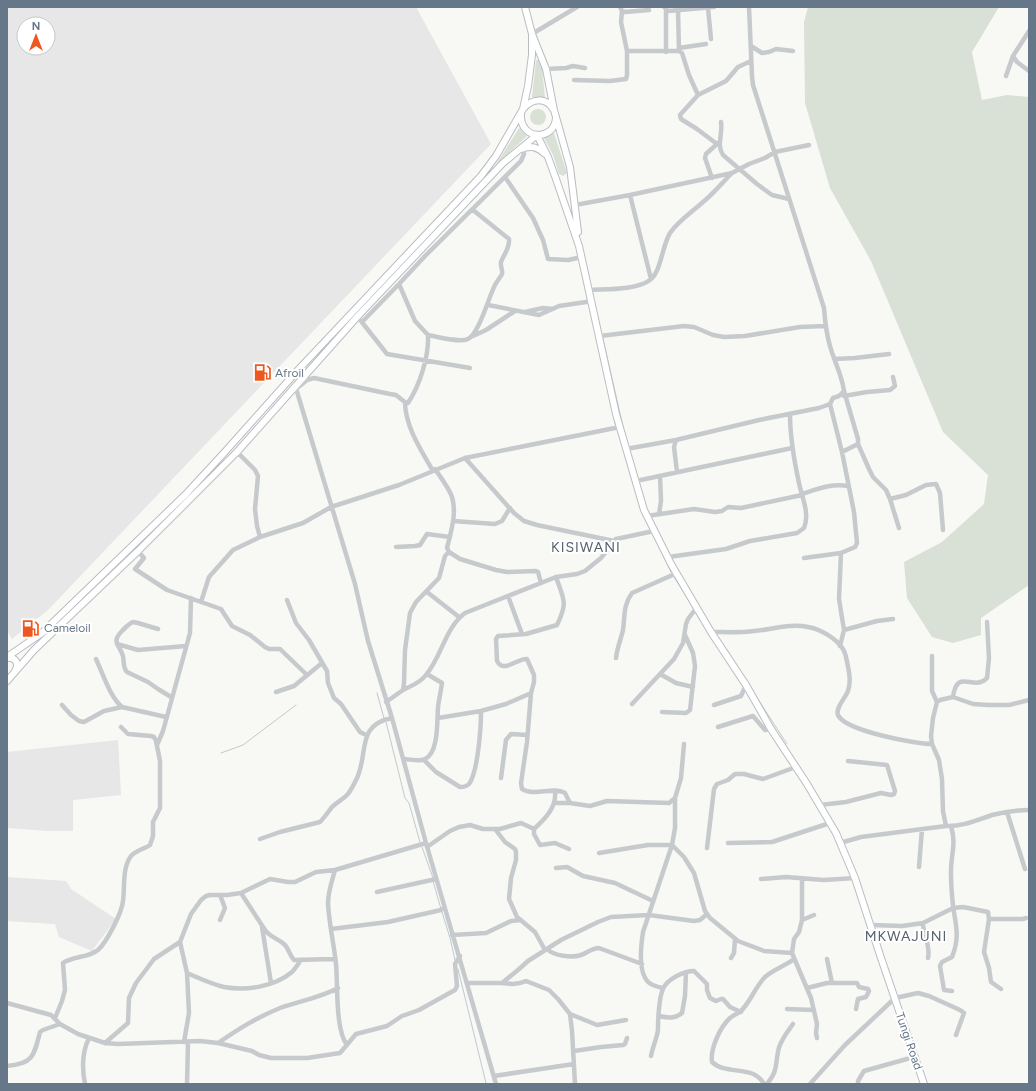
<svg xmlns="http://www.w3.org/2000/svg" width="1036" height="1091" viewBox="0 0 1036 1091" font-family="Figtree,sans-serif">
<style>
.built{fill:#e6e7e6;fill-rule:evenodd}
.green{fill:#d9e0d6}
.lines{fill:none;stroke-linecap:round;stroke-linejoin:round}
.stream{stroke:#bfcacf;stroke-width:1}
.major-casing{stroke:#b9bdc1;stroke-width:8}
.minor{stroke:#c6cacd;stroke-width:4.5}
.major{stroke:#fff;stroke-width:6}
.labels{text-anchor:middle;stroke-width:4;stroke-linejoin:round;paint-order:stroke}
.poi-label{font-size:12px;fill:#657788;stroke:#fff;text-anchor:start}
.street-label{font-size:12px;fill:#657788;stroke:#fff}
.quarter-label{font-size:14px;letter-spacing:1px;fill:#54606c;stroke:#fff}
</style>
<rect width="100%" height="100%" fill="#f8f8f5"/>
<!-- built -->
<path class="built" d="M7,7H416L491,144L48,610L12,639L7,631ZM24,24H48V48H24Z
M118,740L121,795L73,800V831H48L7,828V752Z
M7,877L66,881L71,889L116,919L92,951L59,937L55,924L7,921Z"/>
<!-- green -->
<path class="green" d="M808,7H999L972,52L982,100L1007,95L1029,97V585L981,618V635L953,643L932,637L907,598L904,562L942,542L984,504L988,475L943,432L871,261L830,188L805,103L804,22Z
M536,60H539L542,69L545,97H532Z
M530 117a8 8 0 1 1 16 0a8 8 0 1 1-16 0Z
M519,128L527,136L495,166Z
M554,133L567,173L563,176L559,174L553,155L544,138Z"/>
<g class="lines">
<!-- stream -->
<path class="stream" d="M603,339L624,431
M614,419L615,424
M618,433L620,437
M657,542L671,572
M674,577L693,607
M696,613L700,620
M717,636L721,642
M752,690L787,744
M377,693L384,718
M386,722L405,798L409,803L420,842
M221,753L243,745L296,705
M422,847L433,878
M433,881L441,909
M862,908L867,924
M442,912L450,938L455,960
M458,969L486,1083"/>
<defs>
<path id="major" d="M525,7L532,34L546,69L554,110L570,167L578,232
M523,109C532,98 546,97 553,109
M521,115C520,140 554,142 556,118
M537,135L548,157L556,179L579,246L616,414L644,510L671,564L711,632L746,685L771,729L807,784L836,833L855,878L880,955L924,1084
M521,149C531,145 538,147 545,154
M7,657L42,633L186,494L223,454L298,370L481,176L496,156L523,109L528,86L532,55V34
M7,658C15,657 20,663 15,671
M7,681L34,650L138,551L237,452L357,317L503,163L537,135"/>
</defs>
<!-- major casing -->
<use href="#major" class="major-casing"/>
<!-- minor -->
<path class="minor" d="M620,7L622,11L625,12L649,10
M664,7L668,11L714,7
M708,8L711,39
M666,10V52
M678,10L679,51L682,53L689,75L698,95
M622,11L621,22L627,51H679
M1029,31L1013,56L1017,62L1029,71
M532,34L577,7
M751,46L762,53L769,52L776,49L793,51
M679,48L706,44
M546,69L566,68L573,66L585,68
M1006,76L1013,56
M574,80L610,81L626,79L627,75V51
M721,122C723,134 716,145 723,155L757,184L772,195L789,199
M717,144L697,129L681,119L680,115L698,95L726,81L738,67L751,61
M505,177L533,218L543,240L548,259L568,260L582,257
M712,178L705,158L706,154L718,143
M630,195L651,279
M575,205L630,195L732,173L749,164L765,158L775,152L809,145
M590,290C606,289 637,290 650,280C661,272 662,246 670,233C678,221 692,212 703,202C713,194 722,183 731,174
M488,305L539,315L559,306L593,301
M525,312L543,308L553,309
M361,321L387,354L470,368
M362,322L399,284L426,255L521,161L524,154L523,148
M428,335C438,337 459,343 468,339C479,334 489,296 495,285C497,281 500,278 502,274C503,270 500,266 501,262C504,254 510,248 509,239L473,210
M473,336L486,330L515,311
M600,336L684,326L694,327L713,335L724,337L745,336L800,327L825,326
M834,359L855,358L889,354
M295,385L355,584L368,641L392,718L426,843L496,1084
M296,389L307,380L314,378L390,394L396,395L406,403H408C420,385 429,356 428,335L415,321L399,284
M844,396L867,392L890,390L895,386L893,377
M405,402C405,426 421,450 433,471
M676,440L674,447L677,472
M858,444L869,469L873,477L886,490L890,499L899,528
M626,449L676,440L759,420L819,408L830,404L833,398L839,396L844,391C842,375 834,361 830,346C826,333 825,321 824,308L753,85L752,76L749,7
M237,452L255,470L258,476L255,509L257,526L260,537
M842,452L858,444V439L844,391
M465,458L514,513L524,521L537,525L614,541
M435,469C441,478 449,488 452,497C457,514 451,531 447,548L449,552L460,559L496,570L507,572L536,571L538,572L541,583
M636,481L792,448
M802,494C817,489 832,483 848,486
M890,499L906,495L926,485L936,484L940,493L943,530
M659,514L661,501L660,476
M647,516L694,509L715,512L722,511L728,507L741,508L802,495
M453,521L495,524L502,521L510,508
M396,547L415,546L420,545L427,534L450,537
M138,551L144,558L135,569L167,590L221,609L232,626L250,635L265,647L269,649H280L307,675
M668,557L726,549L750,541L797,533L804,528C810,513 802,498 799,483C794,460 790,437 790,414
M804,558L841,553L855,547L857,543L854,512L842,452L830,404
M556,577C564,600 568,602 557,625L526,634L498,636L496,639L497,661C504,674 517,658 527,659L534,675V682L531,693L527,742L521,783L522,789C535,797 553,786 565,793L570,803L590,806L607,801L669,803L675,798
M427,592L459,617
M508,596L522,634
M287,600L296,623L309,640L327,671L328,683L334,698L341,704L360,732L366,735
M201,602L209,577L233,550L260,537L303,523L331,507L399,485L465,458L620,427
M158,629L138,623L133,622C128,624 126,627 122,631C111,642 119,644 123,656C124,662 123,668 127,672L148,682L158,689L171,697
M844,630L877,621L893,619
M711,632C725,632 740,633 754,631C771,630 790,623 808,627C820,629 836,638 843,649C846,654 847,661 848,667C850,675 851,682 848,691C846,697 835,708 838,715C845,731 916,744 932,744
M117,644L138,650L186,646
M840,646L844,630L839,599L841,553
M932,656V691L937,702
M616,658C617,648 621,639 623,630C625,616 623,605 632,593L677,573
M96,659C103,674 110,697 122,707L166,717
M660,674L676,683L693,687
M403,690C411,686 420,683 426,675C442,656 445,628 465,613L556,577L577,574L585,571L601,558L616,539L654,531
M276,692L294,686L322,663
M953,697C957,667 974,692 987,678L989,658L987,622
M386,702L403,690L404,683L405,650L410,613L416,602L439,578L445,556L449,552
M632,704L674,659L683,643L686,624L688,619L697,607
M62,705L71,715L79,721L84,722L104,711L122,707
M714,705L741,696L746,685
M662,712L686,713L690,710L695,666L693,653L685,635
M438,718L481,711L506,704L529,694
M718,727L753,716L765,730L771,729
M157,745L163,731L190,633L191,598
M404,759C410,759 420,762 425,759C439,753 437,719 438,707C439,699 441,691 442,683L427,674
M424,760L436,772L460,787C464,787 467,786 469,784C478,772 481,727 481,711
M501,778L506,740L511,734L527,735
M555,791C557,807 545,819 534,829V834L540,845L555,843L569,849
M554,803H570
M820,805L846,802L881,793L891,795L894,794L895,791L887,765L848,761
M1007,812L1025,869
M946,826L943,811L942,779L939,760L932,744L931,736L933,718L937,702L940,700L953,697L973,704L988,705H1009L1029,700
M951,826C957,846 950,856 951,875C951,885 952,896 953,906C956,926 960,937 952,957L942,962L940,966L944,990L952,991
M495,829L505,842L515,849L516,852V860L511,878L509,899L517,917L535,932L545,950
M260,839L280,832L320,822C325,817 328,812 332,807C336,803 342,800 347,795C350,792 353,786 355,782C370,757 354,725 392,718
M728,843L772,842L830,823
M840,843L861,837L946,826C961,827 977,820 992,815C1004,812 1017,810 1029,810
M427,847L450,831L459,827L470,825L483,829H500L521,823L534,829
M707,848L714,789L717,784L728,780L735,774H744L763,779L796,767
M599,853L648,845H672L684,857L694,873L705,911L710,918L738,941L764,951L792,953
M919,867L922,829
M556,868L567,867L583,876L615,883L653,901
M335,870C332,881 328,892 328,903C329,924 334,944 336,964C338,985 335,1029 347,1045
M802,878V920L799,932L794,939L792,953L811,998L817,1024L816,1033L817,1038
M761,879L786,877L824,880L855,878
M377,892L436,879
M241,893L265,930C270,937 277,938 284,944C289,948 289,955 294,960L335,959
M220,895L225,908L220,920
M989,919H1023L1026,918
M802,920L814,915
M923,923C923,935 931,946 928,958
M871,925L902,926L923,923L953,908L963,907L988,912L989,919L984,952L989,968L991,982L1001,989
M262,927L271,983
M331,929L388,922L441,910L444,908
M452,935L486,933L511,921L521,920
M547,949C554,956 572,958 581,955C587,953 592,948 599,948L642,964
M731,958L734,953L735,939
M827,959L832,983
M187,973C199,978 211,984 224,987C246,991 274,987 292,972C295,969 298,964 301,960
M467,983H502L518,970L528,961L561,940L598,922L611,917L649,915L694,921L700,920L707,914
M502,983C511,984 517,985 526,981L549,990L558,999L570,1014L572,1031L575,1084
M663,988C659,987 654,986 651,984C637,976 641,945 643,932L672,845L675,828V798L681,778L684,744
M807,988L827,983H857L859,987L868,989L869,991L866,997L858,999L856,1009
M7,1003L51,1015L60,1024L78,1034L105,1043L118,1044L200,1041L218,1043L252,1051L259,1055L271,1058H307L340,1053L356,1034L387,1026L402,1016L419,1010L455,990L457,986L455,964L460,956
M787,1009L814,1010
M570,1014L597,1025L626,1020
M659,1016C668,1018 675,1019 682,1013L685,996L686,972
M55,1018L62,1001L65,990L63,963C73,956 88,958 98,950C106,943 122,913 123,901C125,887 122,868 131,856C135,851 144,849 150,845L153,836V822L160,808V761L156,741L154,737L151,736L128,734L121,727
M184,1042L189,1013L187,973L180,942L191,914L201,900L206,896L210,895H227L241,893L270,879L288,882H295L316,872L335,870L426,843
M105,1043L128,1023L129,998L136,983L154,959L180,942
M218,1043C240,1028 256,1018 280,1008C299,1001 320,998 338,988
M574,1051L601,1047L623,1045L625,1044L627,1038
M651,1056C652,1049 658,1035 658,1029C658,1020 659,997 663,989C667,979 684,971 694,971L707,984V990L710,998L716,1001L721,999H723L730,1007L741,1012
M7,1066C33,1064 34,1056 40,1032L43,1030L60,1024
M494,1076L574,1064
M85,1084C82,1069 82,1052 89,1038
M187,1084L188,1042
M764,1084C753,1064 727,1076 712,1062C710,1049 720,1027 730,1018C733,1015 737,1014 740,1012C750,1003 755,987 765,977C774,969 785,966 794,959
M767,1084C778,1070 775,1067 778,1052C779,1042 788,1031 793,1024
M810,1084L845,1045L895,998L918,993L929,996L960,1010L964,1013L956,1035
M858,1084V1081L864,1071L914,1057"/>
<!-- major -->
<use href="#major" class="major"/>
</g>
<!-- icons -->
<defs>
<symbol id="fuel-bare" viewBox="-9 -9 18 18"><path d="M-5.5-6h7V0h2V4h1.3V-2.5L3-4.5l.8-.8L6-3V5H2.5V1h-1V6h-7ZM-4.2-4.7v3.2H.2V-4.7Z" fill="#ed5820" stroke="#fff" stroke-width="2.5" paint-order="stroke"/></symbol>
</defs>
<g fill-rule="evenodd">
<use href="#fuel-bare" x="250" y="360" width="25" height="25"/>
<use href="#fuel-bare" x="18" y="616" width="25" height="25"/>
</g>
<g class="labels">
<!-- poi labels -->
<g class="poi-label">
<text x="275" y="377">Afroil</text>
<text x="44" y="632">Cameloil</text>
</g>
<!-- street labels -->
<g class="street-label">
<text transform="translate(909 1041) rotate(71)" y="4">Tungi Road</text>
</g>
<!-- quarter labels -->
<g class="quarter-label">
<text x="586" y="552">KISIWANI</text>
<text x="906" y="941">MKWAJUNI</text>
</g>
</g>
<!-- border -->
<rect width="1036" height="1091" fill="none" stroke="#657788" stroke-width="16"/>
<!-- north arrow -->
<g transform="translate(36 36)"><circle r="19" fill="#ffffff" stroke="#c1c9cf"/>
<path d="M0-3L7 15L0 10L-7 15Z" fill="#ed5820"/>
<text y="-6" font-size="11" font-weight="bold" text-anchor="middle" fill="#657788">N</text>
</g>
</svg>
